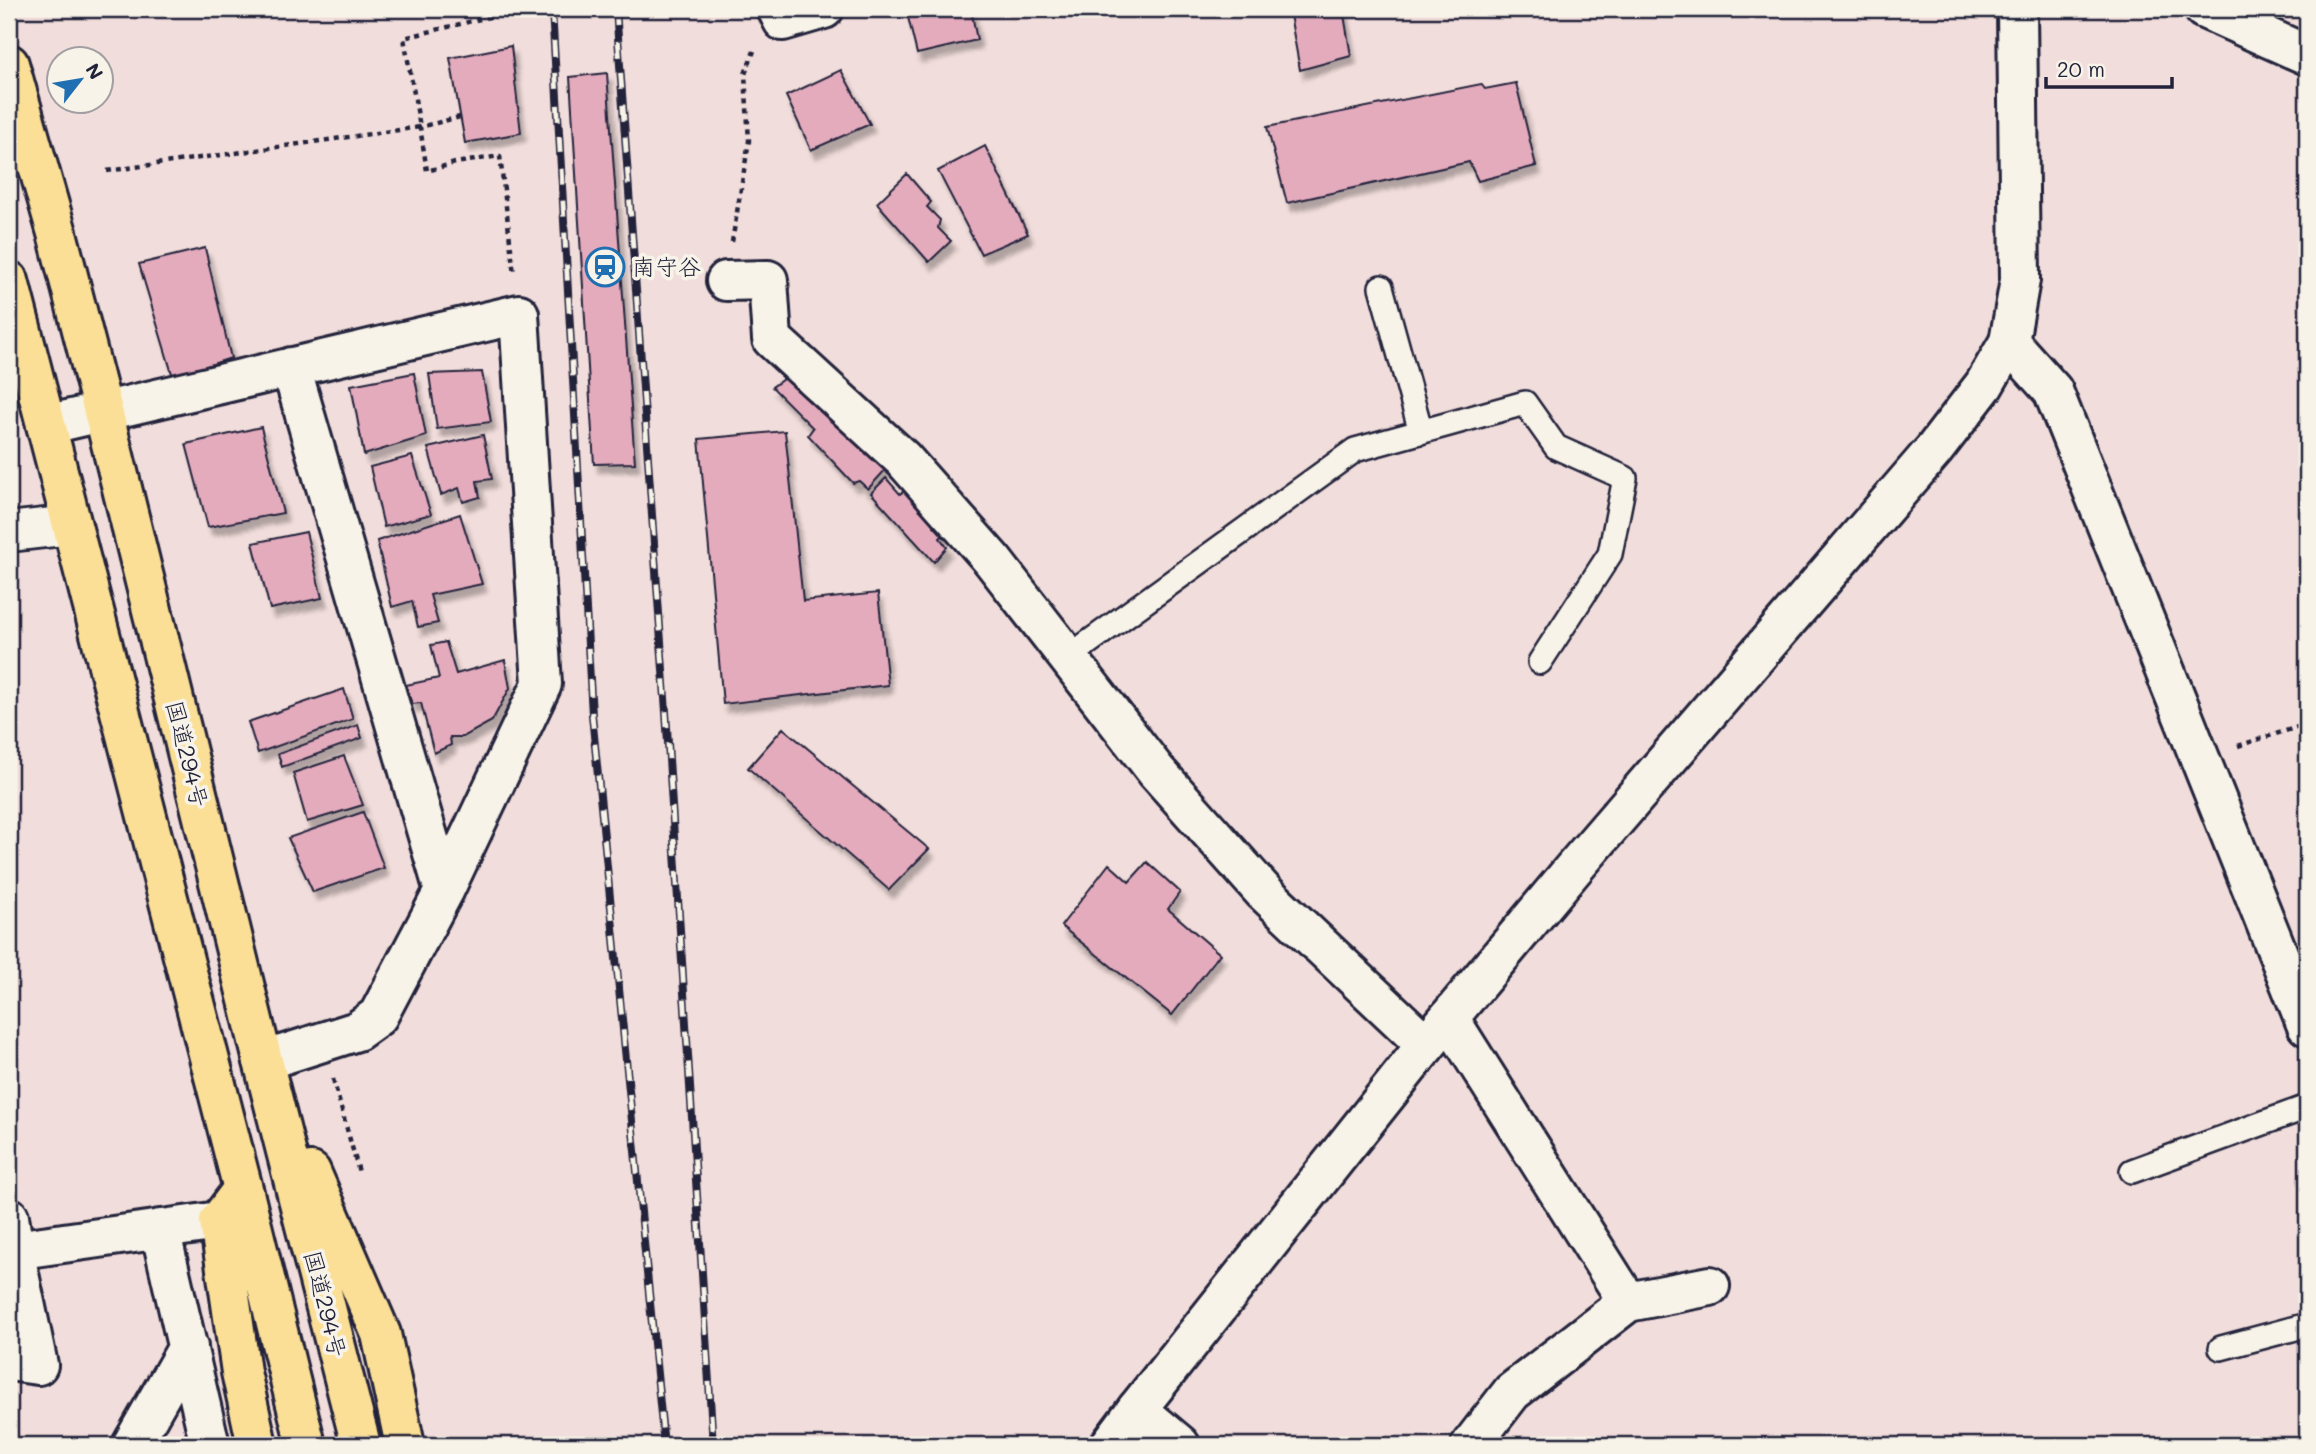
<svg xmlns="http://www.w3.org/2000/svg" width="2316" height="1454" viewBox="0 0 2316 1454" font-family="Mali,'Klee One',sans-serif">
<style>
.building{fill:#e4abbd;stroke:#22223b;stroke-width:2;filter:url(#shadow)}
.lines{fill:none;stroke-linecap:round;stroke-linejoin:round}
.service-casing{stroke:#22223b;stroke-width:28}
.minor-casing{stroke:#22223b;stroke-width:44}
.tertiary-casing{stroke:#22223b;stroke-width:44}
.trunk-casing{stroke:#22223b;stroke-width:44}
.path{stroke:#22223b;stroke-width:4.5;stroke-dasharray:5 5;stroke-linecap:butt}
.service{stroke:#f7f3e8;stroke-width:23}
.minor{stroke:#f7f3e8;stroke-width:38}
.tertiary{stroke:#f7f3e8;stroke-width:38}
.trunk{stroke:#fbdf96;stroke-width:38}
.rail-casing{stroke:#22223b;stroke-width:8}
.rail{stroke:#f7f3e8;stroke-width:5;stroke-dasharray:16;stroke-linecap:butt}
.labels{text-anchor:middle;stroke-width:7;stroke-linejoin:round;paint-order:stroke}
.poi-label{font-size:23px;fill:#22223b;stroke:#f7f3e8;text-anchor:start}
.street-label{font-size:23px;fill:#22223b;stroke:#f7f3e8}
</style>
<defs>
<filter id="shadow"><feDropShadow dx="4.5" dy="8" stdDeviation="2" flood-color="#0004"/></filter>
</defs>
<rect width="100%" height="100%" fill="#f1dddb"/>
<filter id="ink" filterUnits="userSpaceOnUse"><feTurbulence type="fractalNoise" baseFrequency=".0143" numOctaves="2"/><feDisplacementMap in="SourceGraphic" scale="14" xChannelSelector="R" yChannelSelector="G"/><feConvolveMatrix kernelMatrix="1 2 1 2 8 2 1 2 1" color-interpolation-filters="sRGB"/></filter>
<g filter="url(#ink)">
<!-- building -->
<path class="building" d="M906,9H971L977,40L917,54Z
M1289,9H1343L1351,56L1300,70Z
M511,46L521,133L465,143L450,58Z
M841,70L870,124L811,150L786,96Z
M607,73L635,463L594,464L570,77Z
M1516,83L1536,166L1478,181L1469,162L1287,203L1267,127L1481,84L1485,89Z
M985,146L1028,234L981,254L938,171Z
M907,174L931,202L927,207L940,220L938,228L951,241L929,262L877,203Z
M205,248L231,358L173,377L139,264Z
M482,372L491,422L437,429L429,374Z
M793,372L887,468L868,489L859,481L853,483L808,435L813,428L772,387Z
M414,373L426,436L364,455L351,385Z
M261,427L283,513L208,527L186,444Z
M785,431L803,601L878,593L888,685L723,704L699,439Z
M483,435L492,479L477,481L480,497L463,502L459,488L441,495L428,448Z
M412,456L431,514L384,527L370,467Z
M886,478L900,494L908,488L946,532L940,538L947,547L934,562L871,493Z
M460,514L482,584L430,595L438,623L418,627L412,601L392,607L377,541Z
M306,532L322,598L270,609L253,543Z
M446,642L456,674L505,660L510,688L492,721L463,737H450L451,745L434,753L421,703L412,704L406,685L439,678L431,645Z
M344,689L353,719L258,753L248,722Z
M358,725L362,738L282,767L278,754Z
M783,728L929,849L889,890L748,768Z
M344,756L363,805L307,822L293,773Z
M363,812L384,868L313,892L288,838Z
M1147,862L1180,892L1168,909L1220,954L1172,1015L1061,926L1109,864L1129,882Z"/>
<g class="lines">
<defs>
<path id="service" d="M1381,287L1421,432
M1067,658L1355,450L1525,403L1556,447L1625,478L1610,554L1540,662
M2132,1171L2307,1107
M2221,1348L2307,1325"/>
<path id="minor" d="M777,9L783,21L824,9
M2204,9L2307,55
M726,281L768,280L772,339L903,459L993,561L1156,771L1264,892L1426,1045
M2009,342L2053,391L2307,1026
M291,367L444,891
M46,425L519,314L542,684L444,891L378,1016L357,1031L263,1061
M9,532L71,525
M1449,1018L1628,1302L1710,1286
M9,1217L14,1250L219,1221
M160,1229L210,1445
M9,1361L38,1365L14,1250
M132,1445L188,1347
M1110,1445L1137,1409
M1471,1445L1512,1392L1628,1302"/>
<path id="tertiary" d="M1180,1445L1137,1409L1426,1045L1574,868L1934,450L1984,385L2009,342L2020,280L2017,9"/>
<path id="trunk" d="M9,64L57,233L103,411L263,1061L361,1445
M9,281L243,1189L306,1445
M311,1172L381,1334L405,1445
M243,1189L219,1221L241,1372L257,1445"/>
</defs>
<!-- service casing -->
<use href="#service" class="service-casing"/>
<!-- minor casing -->
<use href="#minor" class="minor-casing"/>
<!-- tertiary casing -->
<use href="#tertiary" class="tertiary-casing"/>
<!-- trunk casing -->
<use href="#trunk" class="trunk-casing"/>
<!-- path -->
<path class="path" d="M460,117L420,127L427,171L455,163L500,156L514,274
M107,171L420,127L404,38L520,9
M732,242L749,141L745,74L754,51
M2238,746L2307,724
M333,1079L359,1172"/>
<!-- service -->
<use href="#service" class="service"/>
<!-- minor -->
<use href="#minor" class="minor"/>
<!-- tertiary -->
<use href="#tertiary" class="tertiary"/>
<!-- trunk -->
<use href="#trunk" class="trunk"/>
<defs>
<path id="rail" d="M552,9L592,715L664,1445
M616,9L666,712L713,1445"/>
</defs>
<!-- rail casing -->
<use href="#rail" class="rail-casing"/>
<!-- rail -->
<use href="#rail" class="rail"/>
</g>
</g>
<!-- icons -->
<defs>
<symbol id="station-ring" viewBox="-11 -11 22 22"><circle r="9.5" fill="#f7f3e8" stroke="#1f6fb2" stroke-width="1.5"/><path d="M-3-6H3Q5-6 5-4V2Q5 4 3 4L4.5 6H3L1.5 4h-3L-3 6H-4.5L-3 4Q-5 4-5 2V-4Q-5-6-3-6ZM-3.5-4v3h7v-3ZM-3.5 1v1.5H-2V1ZM2 1v1.5H3.5V1Z" fill="#1f6fb2"/></symbol>
</defs>
<g fill-rule="evenodd">
<use href="#station-ring" x="583" y="245" width="44" height="44"/>
</g>
<g class="labels">
<!-- poi labels -->
<g class="poi-label">
<text x="632" y="275">南守谷</text>
</g>
<!-- street labels -->
<g class="street-label">
<text transform="translate(187 754) rotate(76)" y="8">国道294号</text>
<text transform="translate(325 1304) rotate(76)" y="8">国道294号</text>
</g>
</g>
<!-- margin -->
<rect width="2316" height="1454" fill="none" stroke="#f7f3e8" stroke-width="35"/>
<rect x="18" y="18" width="2281" height="1419" fill="none" stroke="#22223b" stroke-width="2.5" filter="url(#ink)"/>
<!-- north arrow -->
<g transform="translate(80 80) rotate(59)"><circle r="33" fill="#f7f3e8" stroke="#a29fa3" stroke-width="2"/>
<path d="M0-5L12 26L0 18L-12 26Z" fill="#1f6fb2"/>
<text y="-10" font-size="19" font-weight="bold" text-anchor="middle" fill="#22223b">N</text>
</g>
<!-- scale -->
<path d="M2046 77v10h126v-10" fill="none" stroke="#22223b" stroke-width="3.5"/>
<text x="2057" y="77" font-size="21" fill="#22223b" stroke="#f7f3e8" stroke-width="5" paint-order="stroke">20 m</text>
</svg>
